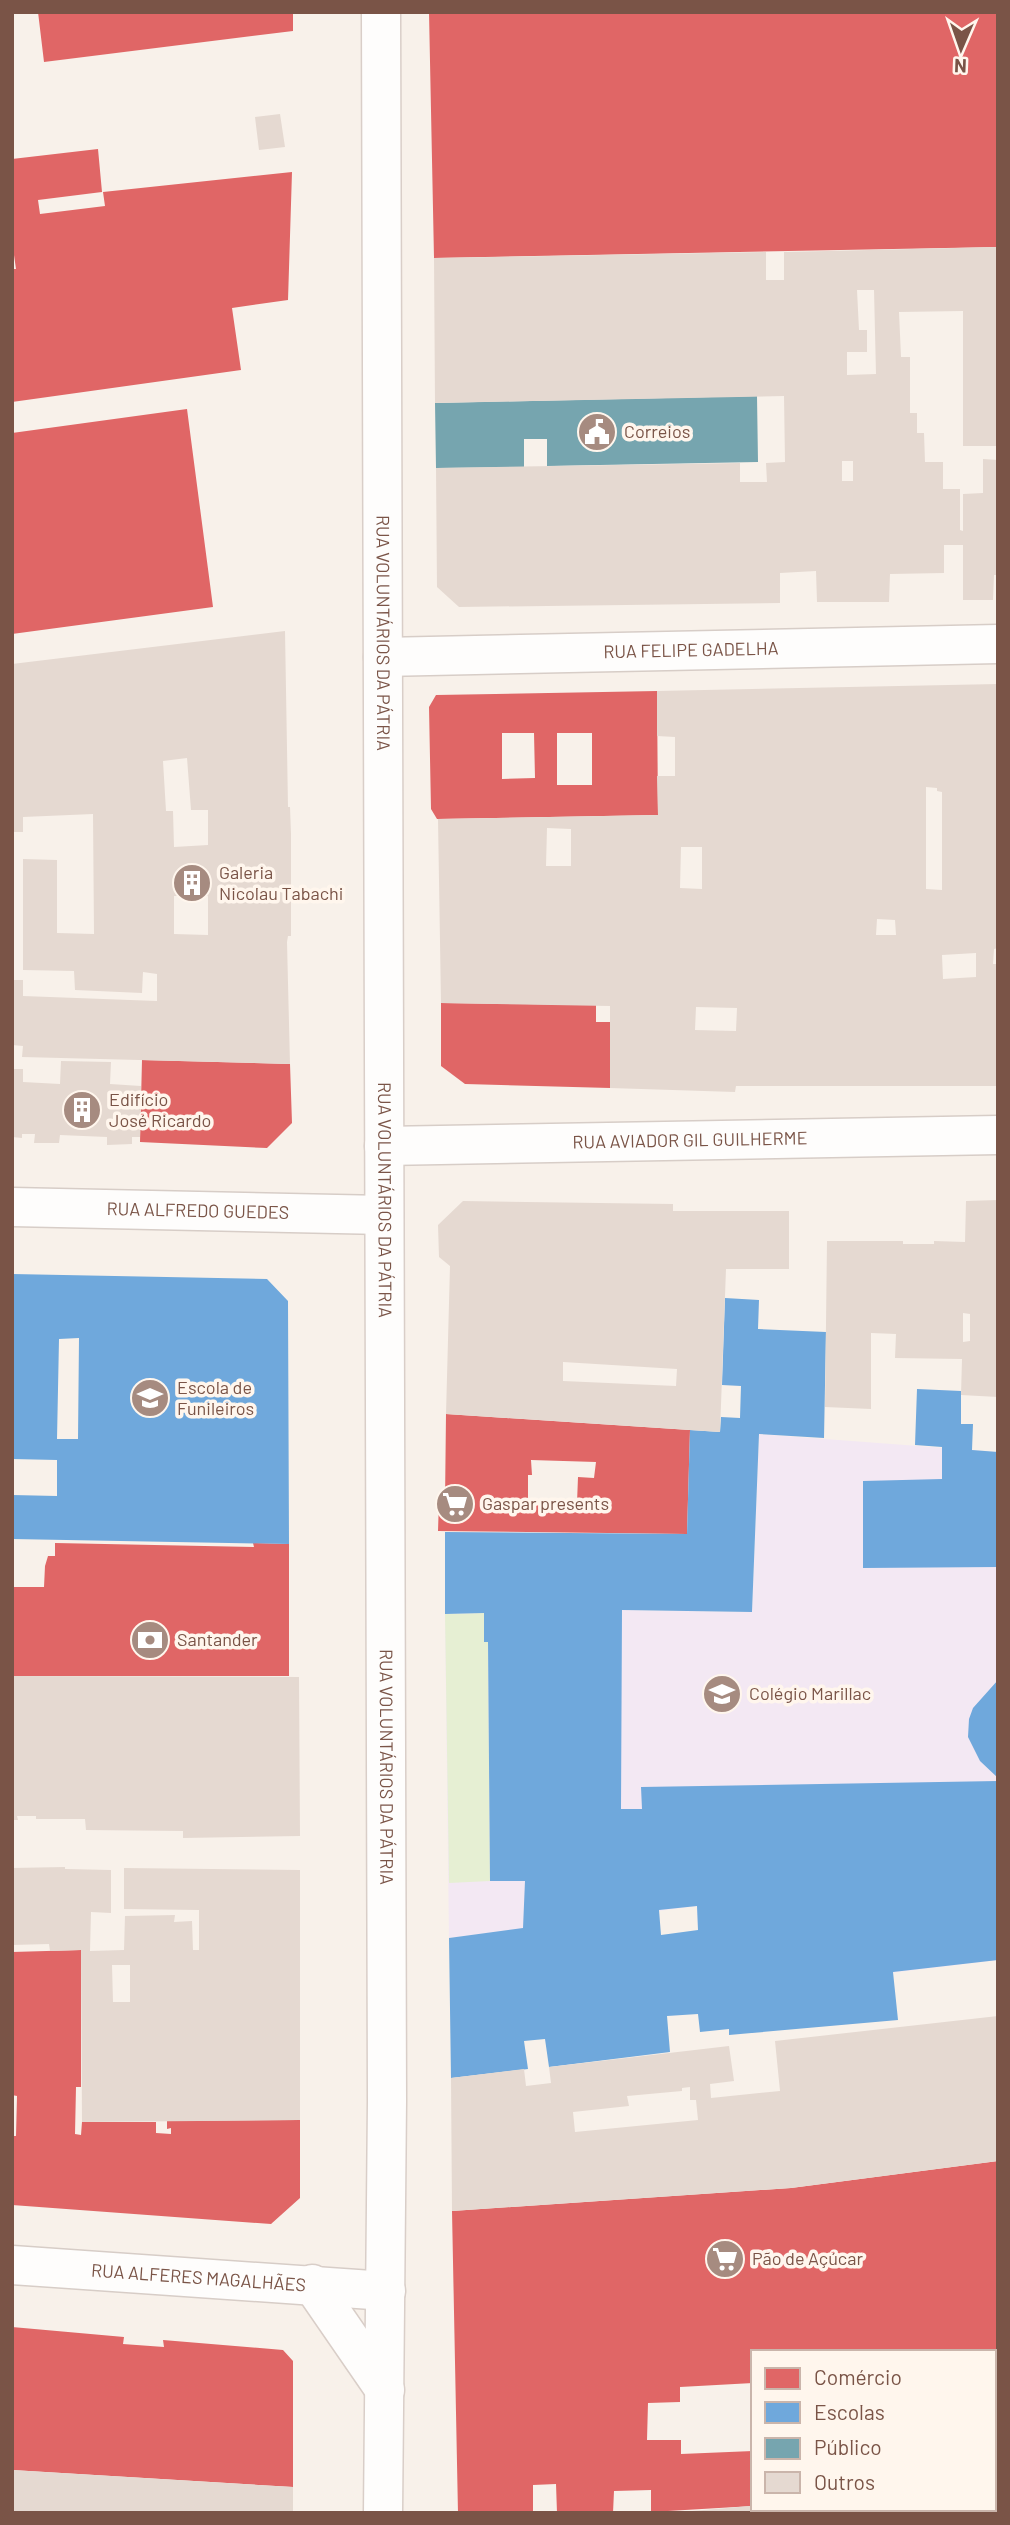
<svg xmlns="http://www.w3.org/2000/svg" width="1010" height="2525" viewBox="0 0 1010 2525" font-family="Barlow,sans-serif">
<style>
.education{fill:#f3e8f3}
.green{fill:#e6efd3}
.shops{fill:#e06666;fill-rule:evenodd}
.schools{fill:#6fa8dc;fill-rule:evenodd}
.public{fill:#76a5af}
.building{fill:#e5d9d1;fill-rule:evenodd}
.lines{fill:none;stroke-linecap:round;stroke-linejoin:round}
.minor-casing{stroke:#d7cdc7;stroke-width:41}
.tertiary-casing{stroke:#d7cdc7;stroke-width:41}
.secondary-casing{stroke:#d9cec8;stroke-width:41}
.minor{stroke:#fefdfc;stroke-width:38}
.tertiary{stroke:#fefdfc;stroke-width:38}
.secondary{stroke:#fefdfc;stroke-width:38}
.labels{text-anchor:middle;stroke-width:7;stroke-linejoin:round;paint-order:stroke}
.poi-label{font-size:18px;fill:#7a5447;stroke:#fff6ed;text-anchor:start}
.street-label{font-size:18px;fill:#7a5447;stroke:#fff6ed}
</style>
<rect width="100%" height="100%" fill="#f8f1ea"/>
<!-- education -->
<path class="education" d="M759,1434L998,1452V1960L701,1996L697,1906L449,1938L445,1614L622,1610L752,1612Z"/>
<!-- green -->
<path class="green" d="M484,1613V1641L488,1642L490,1881L449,1883L445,1614Z"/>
<!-- shops -->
<path class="shops" d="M38,12H293V31L44,62Z
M429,12H998V247L434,258Z
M98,149L102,192L38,200L40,214L105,206L103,192L292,172L288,300L232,308L241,370L12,402V269H16L12,241V159Z
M187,409L213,607L12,634V433Z
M657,691L658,815L437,819L431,809L429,707L436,695ZM502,733H534L535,778L502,779ZM557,733H592V785H557Z
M441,1003L596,1005V1022H610V1088L465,1084L441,1066Z
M142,1060L290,1064L292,1123L267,1148L140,1142Z
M446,1414L690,1430L687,1534L438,1531L439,1501L445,1502ZM531,1460L596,1462L594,1478L578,1477L577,1503L528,1502V1475H532Z
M55,1543L254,1547L253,1543L289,1544V1676H12V1587H44L45,1566L48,1556H55Z
M81,1950V2087H76L75,2134L81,2135L82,2122H156V2133L171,2134V2128L167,2129V2121L300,2120V2198L271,2224L12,2205V2136H16L17,2096L12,2095V1952Z
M998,2161V2371H994V2352H753V2383L680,2387V2402L648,2403L647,2440H681V2454L753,2451V2506L651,2512V2490L614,2491L613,2513H557L556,2484L533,2485V2513H458L452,2211L791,2188Z
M12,2327L124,2337L123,2344L164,2347L163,2340L283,2350L293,2361V2487L12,2470Z"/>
<!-- schools -->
<path class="schools" d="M12,1274L267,1279L288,1301L289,1544L12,1539V1495L57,1496V1460L12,1459ZM79,1338L78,1439H57L59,1339Z
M725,1298L759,1300L758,1329L826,1332L824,1438L759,1434L752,1612L622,1610L621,1809H642L641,1787L998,1781V1960L893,1972L898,2020L729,2035V2029L700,2032L698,2014L667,2016L670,2052L549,2067L545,2039L524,2041L528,2069L451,2078L449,1938L523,1928L525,1881H490L488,1642H484V1613L445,1614V1532L687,1534L690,1430L720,1432L721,1417L740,1418L741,1386L722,1385ZM697,1906L698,1930L661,1935L659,1910Z
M917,1389L961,1391V1424H973L972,1450L998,1452V1567L863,1568V1481L942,1479V1447L915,1445Z
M998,1680V1778L980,1761L968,1737L969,1719L973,1708Z"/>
<!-- public -->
<path class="public" d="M757,396L758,462L547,466V439H524V467L436,468L435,403Z"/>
<!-- building -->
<path class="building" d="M280,114L285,147L259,150L255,117Z
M998,247V446H963V311L899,312L901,357H910V413H917V433H924L925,462H943V489H960V530L963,531V494L983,493V459L998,460V575H994L993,600H963V545H944V573L890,574L889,602H817L816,571L780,573V603L459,607L437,587L436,468L740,463V482H767L766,463L785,462L784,396L435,403L434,258L766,252V280H784V252ZM857,290H874L876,374L847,375V352H867V330H859ZM842,461H853V481H842Z
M285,631L288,807H290L291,834V936H288L287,942L290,1064L22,1057L23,1046L12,1045V980H23V996L157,1001V974L143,972L142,993L75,990L74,971L23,970V859L57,860V933L94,934L93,814L23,817V832H12V664ZM187,758L191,810H208V845L174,847L173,811H166L163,761ZM174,896H208V935L174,934Z
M998,684V948L994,949L993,964H998V1086H736L735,1092L610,1088V1006L441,1003L438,819L658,815L657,776H675V737L657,736V691ZM926,787L937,788V791L942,792V890L926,889ZM547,828L571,829V866H546ZM681,847H702V889L680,888ZM877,919L895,920L896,935H876ZM976,953V977L943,979L942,955ZM696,1007L737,1008L736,1031L695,1030Z
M61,1061L111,1062L110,1084L141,1086L140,1137H132V1144L107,1145V1137L60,1135L59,1143H34L35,1134H22V1138L12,1137V1069H23V1082L60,1084Z
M998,1200V1397L961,1395L962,1359L895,1358L896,1334L871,1333V1409L825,1407L827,1241H903V1244H934V1241L965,1242L966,1201ZM963,1313L970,1314V1341L963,1342Z
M463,1201L673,1204V1211H789V1269H726L720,1432L446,1414L450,1266L439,1257L438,1225ZM563,1362L677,1369L676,1386L563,1381Z
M12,1676L299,1677L300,1836L183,1838V1831L86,1830L85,1819H36V1816H17L18,1820H12Z
M65,1867V1869L111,1870V1913L91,1912L90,1951L124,1950L125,1916L175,1915L174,1922L192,1921L193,1950H199V1910L124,1909V1868L300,1870V2120L82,2122L81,1950L50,1951L49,1944L12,1945V1868ZM112,1965H130V2002H113Z
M998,2016V2161L791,2188L452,2211L451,2078L524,2069L526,2086L551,2083L549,2067L729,2046L734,2081L710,2084L711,2098L780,2091L775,2041ZM690,2087V2100H696L698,2120L575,2132L573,2112L629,2106L627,2096L682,2091V2088Z
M994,2371H998V2417H994Z
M994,2434H998V2513H952L951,2509H994Z
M12,2470L293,2487V2513H12Z
M750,2506V2513H692V2511Z
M771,2509H827V2513H772Z
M863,2509H947V2513H863Z"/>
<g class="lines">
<defs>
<g id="minor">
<path id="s1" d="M383,657L998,644"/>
<path id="s2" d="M384,1146L998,1135"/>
</g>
<g id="tertiary">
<path id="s3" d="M12,1207L384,1215"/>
<path id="s4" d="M12,2265L386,2291"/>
</g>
<g id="secondary">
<path id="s5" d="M381,12L387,2101L383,2513"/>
<path d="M312,2284L385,2390"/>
</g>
</defs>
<!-- minor casing -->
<use href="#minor" class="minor-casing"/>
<!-- tertiary casing -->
<use href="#tertiary" class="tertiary-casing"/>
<!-- secondary casing -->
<use href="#secondary" class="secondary-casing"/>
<!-- minor -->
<use href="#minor" class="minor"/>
<!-- tertiary -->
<use href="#tertiary" class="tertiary"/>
<!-- secondary -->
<use href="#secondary" class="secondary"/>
</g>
<!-- icons -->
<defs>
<symbol id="civic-disc" viewBox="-11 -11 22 22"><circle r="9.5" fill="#a68b80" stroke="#fff6ed"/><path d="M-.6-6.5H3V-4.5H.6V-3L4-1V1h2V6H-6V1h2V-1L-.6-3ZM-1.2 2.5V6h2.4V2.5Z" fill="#fff"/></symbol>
<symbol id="building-disc" viewBox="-11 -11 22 22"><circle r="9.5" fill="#a68b80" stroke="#fff6ed"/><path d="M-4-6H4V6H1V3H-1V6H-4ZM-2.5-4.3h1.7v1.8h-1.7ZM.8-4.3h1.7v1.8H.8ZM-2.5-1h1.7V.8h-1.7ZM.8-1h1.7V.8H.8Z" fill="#fff"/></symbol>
<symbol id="school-disc" viewBox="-11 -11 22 22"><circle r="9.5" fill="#a68b80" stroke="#fff6ed"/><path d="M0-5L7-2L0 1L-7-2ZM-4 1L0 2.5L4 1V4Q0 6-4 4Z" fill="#fff"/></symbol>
<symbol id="supermarket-disc" viewBox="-11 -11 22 22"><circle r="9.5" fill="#a68b80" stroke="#fff6ed"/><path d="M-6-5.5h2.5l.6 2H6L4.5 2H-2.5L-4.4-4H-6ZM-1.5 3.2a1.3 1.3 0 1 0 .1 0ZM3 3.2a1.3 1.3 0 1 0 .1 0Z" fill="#fff"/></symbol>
<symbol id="bank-disc" viewBox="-11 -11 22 22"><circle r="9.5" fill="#a68b80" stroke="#fff6ed"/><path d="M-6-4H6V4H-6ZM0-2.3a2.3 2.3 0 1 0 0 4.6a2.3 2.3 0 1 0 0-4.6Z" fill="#fff"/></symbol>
</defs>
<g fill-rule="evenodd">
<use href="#civic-disc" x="575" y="410" width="44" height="44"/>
<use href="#building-disc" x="170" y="861" width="44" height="44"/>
<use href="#building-disc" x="60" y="1088" width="44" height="44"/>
<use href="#school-disc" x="128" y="1376" width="44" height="44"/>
<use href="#supermarket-disc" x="433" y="1482" width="44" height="44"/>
<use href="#bank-disc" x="128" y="1618" width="44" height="44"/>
<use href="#school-disc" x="700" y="1672" width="44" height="44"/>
<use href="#supermarket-disc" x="703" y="2237" width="44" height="44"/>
</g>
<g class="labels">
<!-- poi labels -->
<g class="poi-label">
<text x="624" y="438">Correios</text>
<text x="219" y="879">Galeria<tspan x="219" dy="21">Nicolau Tabachi</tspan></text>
<text x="109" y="1106">Edifício<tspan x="109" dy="21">José Ricardo</tspan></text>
<text x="177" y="1394">Escola de<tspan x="177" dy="21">Funileiros</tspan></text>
<text x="482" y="1510">Gaspar presents</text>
<text x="177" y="1646">Santander</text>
<text x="749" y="1700">Colégio Marillac</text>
<text x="752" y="2265">Pão de Açúcar</text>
</g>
<!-- street labels -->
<g class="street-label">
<text dy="6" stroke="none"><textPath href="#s5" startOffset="621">RUA VOLUNTÁRIOS DA PÁTRIA</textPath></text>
<text dy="6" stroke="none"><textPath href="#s1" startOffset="308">RUA FELIPE GADELHA</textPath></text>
<text dy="6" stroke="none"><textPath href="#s2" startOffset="306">RUA AVIADOR GIL GUILHERME</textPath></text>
<text dy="6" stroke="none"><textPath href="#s5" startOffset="1188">RUA VOLUNTÁRIOS DA PÁTRIA</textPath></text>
<text dy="6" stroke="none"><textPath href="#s3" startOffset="186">RUA ALFREDO GUEDES</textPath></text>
<text dy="6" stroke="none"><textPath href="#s5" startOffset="1755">RUA VOLUNTÁRIOS DA PÁTRIA</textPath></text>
<text dy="6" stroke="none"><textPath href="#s4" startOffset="187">RUA ALFERES MAGALHÃES</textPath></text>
</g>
</g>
<!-- border -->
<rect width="1010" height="2525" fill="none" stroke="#7a5447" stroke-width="28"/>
<!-- legend -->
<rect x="751" y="2350" width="245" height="161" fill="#fff6ed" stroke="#cab5ab" stroke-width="2"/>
<rect x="765" y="2368" width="35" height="21" fill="#e06666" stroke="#cab5ab" stroke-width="2"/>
<text x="814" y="2385" font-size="21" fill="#7a5447">Comércio</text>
<rect x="765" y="2402" width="35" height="21" fill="#6fa8dc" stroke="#cab5ab" stroke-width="2"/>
<text x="814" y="2420" font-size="21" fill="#7a5447">Escolas</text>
<rect x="765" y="2438" width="35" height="21" fill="#76a5af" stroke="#cab5ab" stroke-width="2"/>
<text x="814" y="2455" font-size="21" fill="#7a5447">Público</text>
<rect x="765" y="2472" width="35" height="21" fill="#e5d9d1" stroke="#cab5ab" stroke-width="2"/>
<text x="814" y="2490" font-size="21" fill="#7a5447">Outros</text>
<!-- north arrow -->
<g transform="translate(961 49) rotate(182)" stroke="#fff6ed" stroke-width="5" paint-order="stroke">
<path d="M0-5L12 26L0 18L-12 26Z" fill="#7a5447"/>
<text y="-10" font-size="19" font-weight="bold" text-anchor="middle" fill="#7a5447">N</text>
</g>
</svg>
